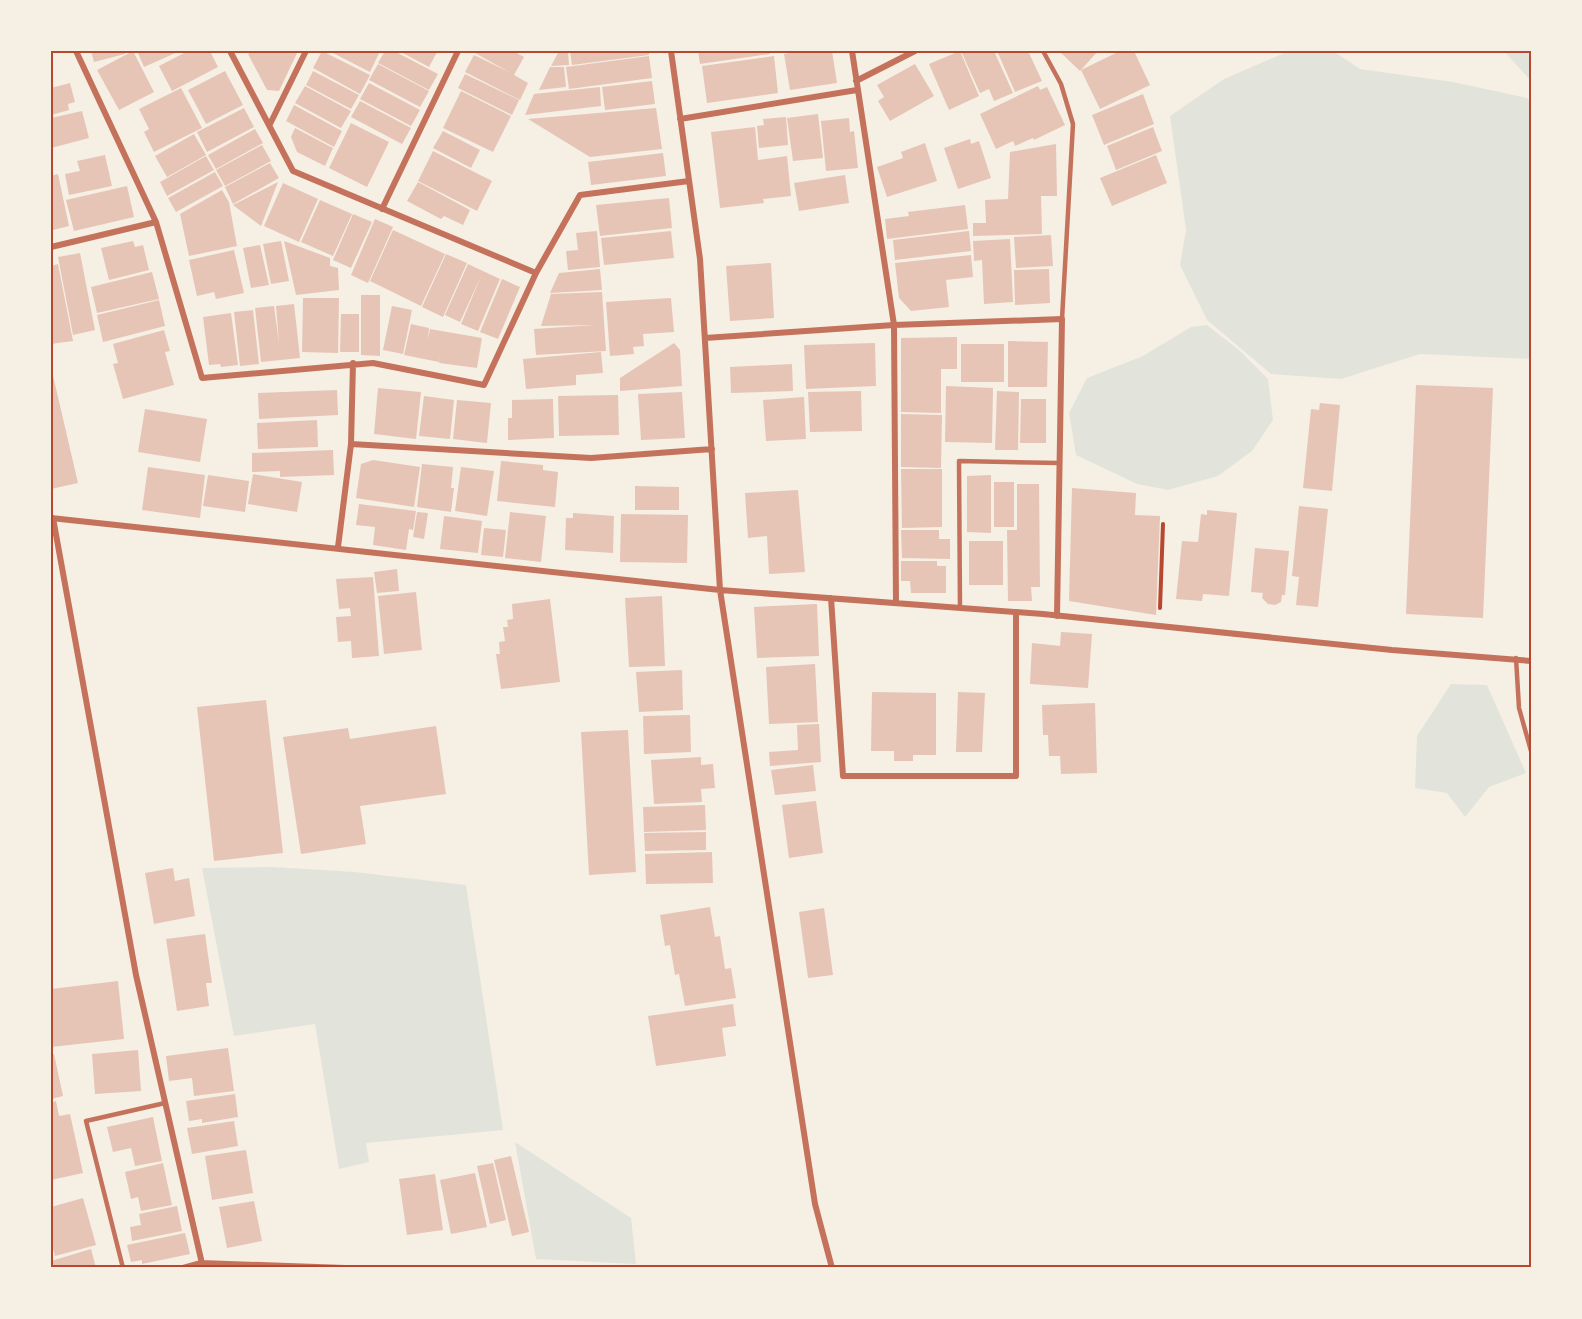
<svg xmlns="http://www.w3.org/2000/svg" width="1582" height="1319" viewBox="0 0 1582 1319" font-family="'PT Sans Narrow',sans-serif">
<style>
.green{fill:#e2e4dc}
.building{fill:#e6c5b7}
.lines{fill:none;stroke-linecap:round;stroke-linejoin:round}
.path{stroke:#b5482f;stroke-width:4}
.service{stroke:#c5725c;stroke-width:4.5}
.minor{stroke:#c5725c;stroke-width:6}
.neatline{fill:none;stroke:#b5482f;stroke-width:2}
</style>
<rect width="100%" height="100%" fill="#f6efe4"/>
<!-- green -->
<path class="green" d="M1289,51H1333L1360,69L1453,82L1527,98L1531,102V359L1420,354L1341,379L1271,374L1207,320L1180,265L1186,230L1170,116L1224,79Z
M1504,51H1531V81Z
M1207,325L1239,350L1268,379L1273,420L1252,451L1218,476L1168,490L1137,484L1076,455L1069,413L1087,378L1143,356L1191,327Z
M1451,684L1487,685L1526,773L1489,787L1465,817L1447,793L1415,788L1417,736Z
M272,867L355,872L466,885L503,1130L366,1143L369,1162L339,1169L315,1024L234,1036L202,868Z
M515,1142L631,1218L636,1264L536,1259Z"/>
<!-- building -->
<path class="building" d="M91,51H125V54L94,62Z
M133,51L154,92L119,110L97,70Z
M137,51H180L144,67Z
M188,51H210L218,67L172,91L159,66Z
M253,51H298L279,91L267,90L248,54Z
M322,51L370,75L360,94L313,68Z
M329,51H380L370,72Z
M385,51H394L438,74L429,90L378,63Z
M399,51H435L437,52L429,67Z
M476,51H513L524,57L514,75L528,83L520,100L465,72L474,55L509,72L475,53Z
M559,51H568L569,65L551,66Z
M570,51H649V55L572,65Z
M698,51H769L770,54L700,64Z
M802,51H832L837,83L790,90L784,54Z
M960,51L979,96L949,110L929,64Z
M961,51H994L1013,93L994,101L989,89L980,93Z
M997,51H1028L1042,81L1015,92Z
M1059,51H1098L1080,71Z
M1120,51H1134L1150,85L1100,109L1081,70Z
M649,56L652,78L569,89L566,67Z
M774,56L778,93L707,103L702,66Z
M378,64L429,91L420,107L369,80Z
M915,64L934,96L890,121L878,101L884,97L877,85Z
M550,67H564L566,87L539,90Z
M225,71L243,105L206,124L188,90Z
M313,71L359,95L351,109L306,85Z
M465,74L519,100L512,115L458,88Z
M652,81L655,104L605,110L602,87Z
M70,83L75,102L68,104L69,110L51,115V88Z
M369,83L420,110L411,126L360,99Z
M305,86L351,111L341,128L295,103Z
M1038,86L1040,90L1047,87L1065,125L1034,140L1033,138L1015,146L1013,141L996,149L980,114Z
M600,87L601,106L525,115L534,94Z
M181,88L202,128L154,152L144,132L149,129L139,109Z
M461,91L511,116L493,152L443,128Z
M1143,94L1154,124L1104,145L1092,115Z
M360,101L411,128L402,144L351,117Z
M294,105L342,131L334,147L286,121Z
M244,108L254,127L207,152L197,132Z
M656,108L662,149L590,157L528,119Z
M82,111L89,138L51,148V118Z
M818,114L823,158L793,161L787,118Z
M786,117L788,145L759,148L757,126L764,125L763,119Z
M849,118L850,132L854,131L858,168L826,171L821,121Z
M351,123L389,142L367,187L329,168Z
M755,127L758,160L787,156L791,196L763,199L764,203L720,208L711,132Z
M1153,127L1162,151L1116,170L1107,146Z
M295,128L333,148L325,166L297,152L291,137Z
M255,129L263,143L216,169L208,155Z
M443,131L480,150L471,168L433,148Z
M194,134L206,155L167,177L155,156Z
M970,139L971,144L979,141L991,178L958,189L944,148Z
M925,143L937,181L887,197L877,167L903,158L901,152Z
M1056,144L1057,196H1041L1042,234L973,236V223H986L985,200L1008,199L1010,152Z
M262,145L271,161L225,186L216,170Z
M433,151L492,181L477,211L418,181Z
M663,153L666,176L591,185L588,162Z
M105,155L112,186L69,195L65,174L80,171L77,161Z
M1156,155L1167,183L1112,206L1100,178Z
M206,156L214,170L167,196L160,182Z
M270,163L279,178L233,204L225,187Z
M215,172L223,186L176,212L168,198Z
M58,174L69,226L53,230L51,176Z
M845,175L849,203L799,211L794,183Z
M278,182L261,226L233,205Z
M418,182L470,210L463,225L444,216L441,219L407,201Z
M283,183L318,199L299,242L264,226Z
M127,186L134,217L74,231L66,200Z
M222,190L229,202L237,246L189,256L180,214Z
M669,198L672,228L600,236L596,205Z
M320,200L352,214L333,256L301,242Z
M965,205L968,229L887,239L885,219L909,216L908,212Z
M353,214L372,222L351,268L333,260Z
M375,219L393,227L368,283L351,275Z
M393,230L445,254L421,306L370,281Z
M597,231L600,267L568,270L566,251L578,250L576,233Z
M671,231L674,258L604,265L601,238Z
M969,231L971,251L895,260L893,240Z
M1051,235L1053,266L1016,268L1014,237Z
M1010,239L1013,302L984,304L982,260L974,261L973,241Z
M133,241L135,247L143,245L149,270L109,280L101,248Z
M281,241L289,281L271,284L263,244Z
M284,241L330,258V266L338,268L339,290L296,295Z
M260,245L269,285L251,288L243,248Z
M234,250L244,293L216,299L214,292L197,296L189,260Z
M80,253L95,330L73,335L58,257Z
M446,254L467,263L443,317L422,307Z
M971,255L973,277L946,280L949,307L911,311L899,298L895,263Z
M771,263L774,318L730,321L726,266Z
M58,264L73,341L51,344V266Z
M468,264L500,279L478,331L461,324L482,274L460,322L445,315Z
M600,269L602,290L550,293L559,273Z
M1049,269L1050,303L1015,305L1014,270Z
M152,272L159,299L97,313L91,287Z
M502,279L520,287L498,339L480,332Z
M602,292L606,351L536,355L534,329L594,325L541,326L551,294Z
M361,295H380V356L361,355Z
M303,298H339L338,353L302,352Z
M671,298L674,332L643,334L644,346L633,347L634,354L610,356L606,302Z
M159,300L165,326L103,342L97,315Z
M294,304L300,358L261,362L255,308L274,306L279,343L276,306Z
M392,306L412,310L403,354L383,350Z
M253,310L259,364L240,366L234,312Z
M231,313L238,365L221,367L220,364L209,365L203,317Z
M341,314H359V352H340Z
M411,324L429,328L428,339L430,329L482,338L477,368L439,363L441,352L439,362L404,355Z
M164,330L170,351L165,352L174,385L123,399L113,364L118,363L113,344Z
M957,337V369H941V413L901,412V338Z
M1008,341L1048,342L1047,387H1008Z
M674,343L680,350L682,386L620,391V378Z
M875,343L876,386L806,389L804,345Z
M961,344H1004V382H961Z
M601,352L603,373L576,375V385L526,389L523,359Z
M792,364L793,391L731,393L730,367Z
M51,367L78,483L51,489Z
M1416,385L1493,388L1483,618L1406,614Z
M946,386L993,388L992,443L945,442Z
M378,388L421,392L416,439L374,434Z
M337,390L338,415L259,419L258,393Z
M861,391L862,431L810,432L808,392Z
M997,391L1019,392L1018,450H995Z
M682,392L685,438L641,440L638,394Z
M618,395L619,435L559,436L558,396Z
M424,396L454,400L450,439L419,436Z
M804,397L806,439L766,441L763,400Z
M553,399L554,438L508,440V418H512V400Z
M1021,399H1046V443H1020Z
M457,400L491,403L487,443L453,439Z
M1320,403L1340,405L1332,491L1303,488L1311,409L1319,410Z
M145,409L207,419L200,462L138,452Z
M901,414L942,415L941,468L901,467Z
M317,420L318,447L258,449L257,423Z
M333,450L334,475L280,477V471L252,472V453Z
M373,460L420,467L414,507L356,498L361,464Z
M501,461L543,465V470L558,472L555,507L497,501Z
M422,464L453,467L451,488H454L451,512L417,507Z
M148,467L205,475L200,518L142,510Z
M461,467L494,471L487,516L455,511Z
M901,469H942V527L902,528Z
M253,474L302,482L297,512L248,504Z
M208,475L249,481L245,512L203,506Z
M991,475V533L967,532V476Z
M994,482H1014V527H994Z
M1017,484H1039L1040,587H1031L1032,601H1008L1007,530H1017Z
M635,486L679,487V510H635Z
M1072,488L1136,493L1135,515L1160,516L1156,615L1069,601Z
M798,490L805,572L769,574L767,536L748,538L745,493Z
M359,504L416,511L413,530L409,529L406,550L373,545L375,527L356,525Z
M1299,506L1328,509L1318,607L1296,605L1299,577L1292,576Z
M1207,510L1237,513L1229,596L1203,594L1202,601L1176,599L1182,541L1198,542L1201,514L1207,515Z
M417,512L428,513L424,539L413,537Z
M510,512L546,516L541,562L505,558Z
M573,513L614,516L613,553L565,550L566,518H573Z
M621,514L688,515L687,563L620,562Z
M444,516L482,521L478,553L440,549Z
M484,528L506,530L503,557L481,555Z
M901,530H939V539H950V559L902,558Z
M969,541H1003V585H969Z
M1255,548L1289,551L1285,595H1282L1281,602L1275,605L1268,604L1262,598L1263,593L1251,592Z
M901,561H937V566H946V593H911L910,581H901Z
M397,569L399,591L377,593L374,572Z
M373,577L379,656L352,658L351,641L338,642L336,617L351,616L350,608L339,609L336,579Z
M416,592L422,650L384,654L378,596Z
M662,596L665,666L629,667L625,598Z
M550,599L560,682L501,689L496,654H500L499,642L505,641L503,627H508L507,620L513,619L512,604Z
M817,604L819,656L757,658L754,607Z
M1061,632L1092,634L1088,688L1030,684L1032,643L1060,646Z
M815,664L818,722L769,724L766,667Z
M682,670L683,710L639,712L636,672Z
M872,692L936,693V755H913V761H894V751H871Z
M958,692L985,693L982,752H956Z
M266,700L283,853L214,861L197,707Z
M1095,703L1097,773L1061,774L1060,756H1049L1048,735H1043L1042,705Z
M690,715L691,752L644,754L643,716Z
M819,724L821,762L770,766L769,752L798,750L797,725Z
M436,726L446,794L360,806L366,844L301,854L283,737L348,728L350,739Z
M628,730L636,872L589,875L581,732Z
M701,757V765L713,764L715,788L701,789L702,802L654,804L651,760Z
M813,765L816,791L775,795L771,770Z
M816,801L823,853L789,858L782,805Z
M705,805L706,830L644,832L643,807Z
M706,832V850L645,851L644,833Z
M712,852L713,883L646,884L645,854Z
M173,868L175,881L189,878L195,916L154,924L145,873Z
M710,907L715,937L720,936L725,969L731,968L736,998L685,1006L679,974L675,975L670,945L665,946L660,915Z
M824,908L833,975L808,978L799,912Z
M205,934L212,983H206L209,1006L177,1011L166,939Z
M118,981L124,1039L51,1047V989Z
M733,1004L736,1026L722,1028L726,1056L656,1066L648,1016Z
M228,1048L234,1091L194,1096L192,1078L169,1081L166,1056Z
M138,1050L141,1091L95,1094L92,1054Z
M54,1054L63,1096L51,1099V1055Z
M235,1094L238,1117L202,1123V1119L189,1121L186,1101Z
M56,1101L59,1116L70,1114L83,1173L51,1180V1103Z
M153,1117L162,1161L135,1166L131,1148L113,1152L107,1127Z
M234,1121L238,1146L192,1154L187,1128Z
M246,1150L253,1193L212,1200L205,1156Z
M511,1156L529,1232L512,1236L494,1160Z
M163,1163L172,1205L141,1211L138,1197L131,1199L125,1172Z
M493,1163L506,1220L490,1224L477,1166Z
M475,1173L487,1227L451,1234L440,1180Z
M435,1174L443,1230L407,1235L399,1179Z
M83,1198L96,1245L55,1256L51,1241V1207Z
M254,1201L262,1241L227,1248L219,1207Z
M177,1206L182,1231L132,1241L130,1227L141,1225L139,1214Z
M185,1233L190,1254L142,1264V1260L131,1262L127,1245Z
M91,1249L96,1268H51V1261Z"/>
<g class="lines">
<!-- path -->
<path class="path" d="M1160,608L1163,524"/>
<!-- service -->
<path class="service" d="M1043,51L1061,84L1073,124L1062,319
M960,608L959,461L1060,463
M1516,658L1519,708L1531,751
M123,1268L86,1121L165,1103"/>
<!-- minor -->
<path class="minor" d="M76,51L156,222L202,378L373,363L484,385L536,273L580,195L689,181
M230,51L293,171L536,273
M671,51L700,259L720,590L815,1204L832,1268
M856,81L915,51
M680,119L857,90
M270,124L306,51
M382,209L458,51
M51,247L156,222
M705,338L894,325L852,51
M351,444L591,458L712,449
M51,518L720,590L1043,614L1392,650L1531,661
M53,518L136,975L203,1268
M338,547L351,444L353,363
M831,598L843,776H1016V612
M896,603L894,325L1062,319L1057,616
M183,1268L201,1263L345,1268"/>
</g>
<!-- border -->
<rect width="1582" height="1319" fill="none" stroke="#f6efe4" stroke-width="105"/>
<rect x="52" y="52" width="1478" height="1214" class="neatline"/>
</svg>
